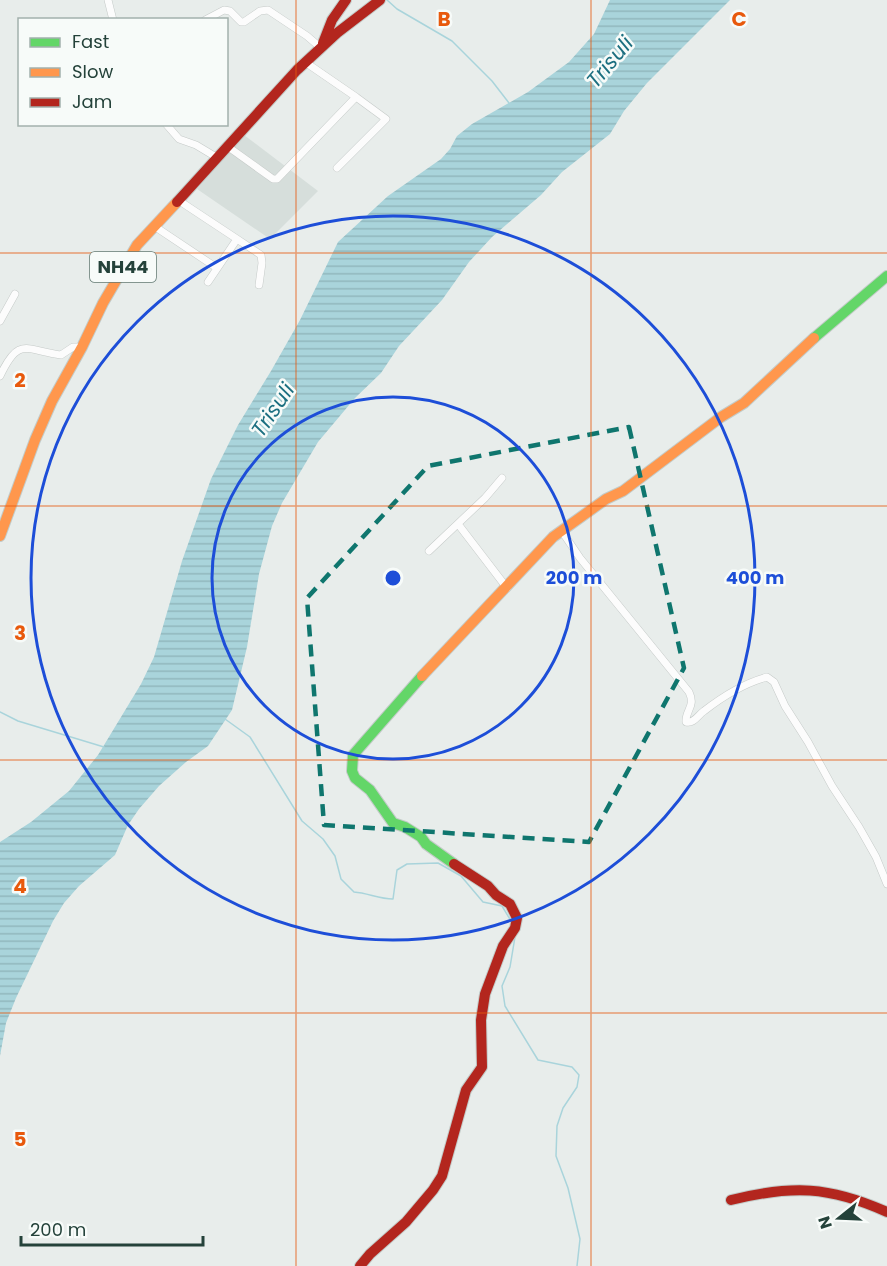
<svg xmlns="http://www.w3.org/2000/svg" width="887" height="1266" viewBox="0 0 887 1266" font-family="Poppins,sans-serif">
<style>
.built{fill:#d6dedb}
.water{fill:url(#water-rules)}
.lines{fill:none;stroke-linecap:round;stroke-linejoin:round}
.stream{stroke:#a9d4db;stroke-width:1.5}
.street-casing{stroke:#c5cac8;stroke-width:8}
.fast-casing{stroke:#c3cbc8;stroke-width:12}
.slow-casing{stroke:#c3cbc8;stroke-width:12}
.jam-casing{stroke:#c3cbc8;stroke-width:12}
.street{stroke:#fcfcfc;stroke-width:7}
.fast{stroke:#63d668;stroke-width:10}
.slow{stroke:#ff974d;stroke-width:10}
.jam{stroke:#b3261e;stroke-width:10}
.marked{fill:none;stroke:#0f766e;stroke-width:4.5;stroke-dasharray:12 8;stroke-linejoin:round}
.grid{fill:none;stroke:#e8590c;stroke-width:1.5;stroke-opacity:0.55}
.ring{fill:none;stroke:#1d4ed8;stroke-width:3}
.labels{text-anchor:middle;stroke-width:5;stroke-linejoin:round;paint-order:stroke}
.shield{fill:#f7fbf9;stroke:#637a73;stroke-width:1.5}
.shield-label{font-size:18px;font-weight:bold;fill:#24423a}
.water-label{font-size:21px;font-style:italic;fill:#1c6f80;stroke:#f7fbf9}
.grid-label{font-size:20px;text-anchor:middle;font-weight:bold;fill:#e8590c;stroke:#f7fbf9;stroke-width:5;stroke-linejoin:round;paint-order:stroke}
.centre{fill:#1d4ed8;stroke:#f7fbf9;stroke-width:3}
.ring-label{font-size:18px;text-anchor:middle;font-weight:bold;fill:#1d4ed8;stroke:#f7fbf9;stroke-width:5;stroke-linejoin:round;paint-order:stroke}
</style>
<defs>
<pattern id="water-rules" width="6" height="5" patternUnits="userSpaceOnUse" patternTransform="scale(1.5)"><rect width="6" height="5" fill="#a9d4db"/><path d="M0 2.5h6" fill="none" stroke="#91b7bd"/></pattern>
</defs>
<rect width="100%" height="100%" fill="#e8edeb"/>
<!-- built -->
<path class="built" d="M244,135L318,191L270,239L197,189Z"/>
<!-- water -->
<path class="water" d="M610,0H730L647,83L624,111L610,134L562,172L541,195L492,237L469,262L442,300L399,346L381,373L355,398L318,442L282,503L272,526L259,574L247,647L232,710L208,746L186,762L159,786L139,809L128,825L115,855L79,886L64,903L53,921L16,998L6,1023L0,1056V842L31,822L69,791L98,755L141,684L154,657L182,561L211,479L238,425L271,371L300,320L338,242L388,196L441,159L450,149L457,136L472,124L528,92L569,62L594,34Z"/>
<g class="lines">
<!-- stream -->
<path class="stream" d="M387,0L397,9L452,41L492,81L509,103
M0,712L18,721L104,747
M225,719L250,737L302,821L323,839L335,856L341,879L354,892C368,893 379,899 393,899L397,870L407,864L438,863L461,876L483,902L502,906L511,921
M515,937L510,967L502,986L505,1006L538,1060L572,1067L579,1075L577,1087L563,1108L557,1126L556,1156L568,1188L580,1239L577,1266"/>
<defs>
<path id="street" d="M108,0L113,20
M205,20L224,10L230,11L241,22H244L260,11L268,10L307,36L321,48
M305,62L356,97
M166,124L179,139L196,145L216,157
M227,146L273,179H277L356,97L386,119L337,168
M178,200L237,239L208,282
M154,226L217,268
M237,239L261,255L262,263L259,285
M0,321L15,294
M0,376C19,336 25,350 61,355L73,347H82
M458,524L507,588
M561,530L580,558L689,692C696,707 685,710 686,722C694,724 698,715 704,711C722,697 745,683 767,677L774,682L785,706L808,742L832,786L859,827L876,857L887,884
M429,551L485,498L502,478"/>
<path id="fast" d="M814,338L887,276
M422,676L353,755L352,771L355,778L370,790L393,823L405,827L421,837L426,844L454,864"/>
<path id="slow" d="M0,536L35,440L52,401L82,347L103,303L137,245L177,202
M422,676L553,537L606,499L623,491L721,417L744,403L814,338"/>
<path id="jam" d="M323,43L332,20L346,0
M177,202L297,70L337,33L380,0
M731,1200C792,1185 829,1186 887,1212
M360,1266L370,1254L406,1222L433,1190L442,1176L466,1090L482,1067L481,1020L485,994L503,946L515,928L517,918L510,904L496,895L488,886L454,864"/>
</defs>
<!-- street casing -->
<use href="#street" class="street-casing"/>
<!-- fast casing -->
<use href="#fast" class="fast-casing"/>
<!-- slow casing -->
<use href="#slow" class="slow-casing"/>
<!-- jam casing -->
<use href="#jam" class="jam-casing"/>
<!-- street -->
<use href="#street" class="street"/>
<!-- fast -->
<use href="#fast" class="fast"/>
<!-- slow -->
<use href="#slow" class="slow"/>
<!-- jam -->
<use href="#jam" class="jam"/>
</g>
<!-- marked area -->
<path class="marked" d="M629,427L684,668L589,842L324,825L307,598L428,466Z"/>
<!-- grid -->
<path class="grid" d="M296,0V1266M591,0V1266M0,253H887M0,506H887M0,760H887M0,1013H887"/>
<!-- distance rings -->
<g class="ring">
<circle cx="393" cy="578" r="181"/>
<circle cx="393" cy="578" r="362"/>
</g>
<g class="labels">
<!-- shield labels -->
<rect class="shield" x="90" y="252" width="66" height="30" rx="4.5"/>
<g class="shield-label">
<text x="123" y="273">NH44</text>
</g>
<!-- water labels -->
<g class="water-label">
<text transform="translate(610 62) rotate(-50)" y="7">Trisuli</text>
<text transform="translate(273 410) rotate(-56)" y="7">Trisuli</text>
</g>
</g>
<g class="grid-label">
<text x="444" y="26">B</text>
<text x="739" y="26">C</text>
<text x="20" y="387">2</text>
<text x="20" y="640">3</text>
<text x="20" y="893">4</text>
<text x="20" y="1146">5</text>
</g>
<circle cx="393" cy="578" r="9" class="centre"/>
<g class="ring-label">
<text x="574" y="584">200 m</text>
<text x="755" y="584">400 m</text>
</g>
<!-- legend -->
<rect x="18" y="18" width="210" height="108" fill="#f7fbf9" stroke="#a3b1ad" stroke-width="1.5"/>
<rect x="30" y="38" width="30" height="9" fill="#63d668" stroke="#a3b1ad" stroke-width="1.5"/>
<text x="72" y="48" font-size="18" fill="#24423a">Fast</text>
<rect x="30" y="68" width="30" height="9" fill="#ff974d" stroke="#a3b1ad" stroke-width="1.5"/>
<text x="72" y="78" font-size="18" fill="#24423a">Slow</text>
<rect x="30" y="98" width="30" height="9" fill="#b3261e" stroke="#a3b1ad" stroke-width="1.5"/>
<text x="72" y="108" font-size="18" fill="#24423a">Jam</text>
<!-- north arrow -->
<g transform="translate(839 1218) rotate(252)" stroke="#f7fbf9" stroke-width="4.5" paint-order="stroke">
<path d="M0-4.5L10 22L0 15L-10 22Z" fill="#24423a"/>
<text y="-9" font-size="16" font-weight="bold" text-anchor="middle" fill="#24423a">N</text>
</g>
<!-- scale -->
<path d="M21 1236v9h182v-9" fill="none" stroke="#24423a" stroke-width="3"/>
<text x="30" y="1236" font-size="18" fill="#24423a" stroke="#f7fbf9" stroke-width="4.5" paint-order="stroke">200 m</text>
</svg>
